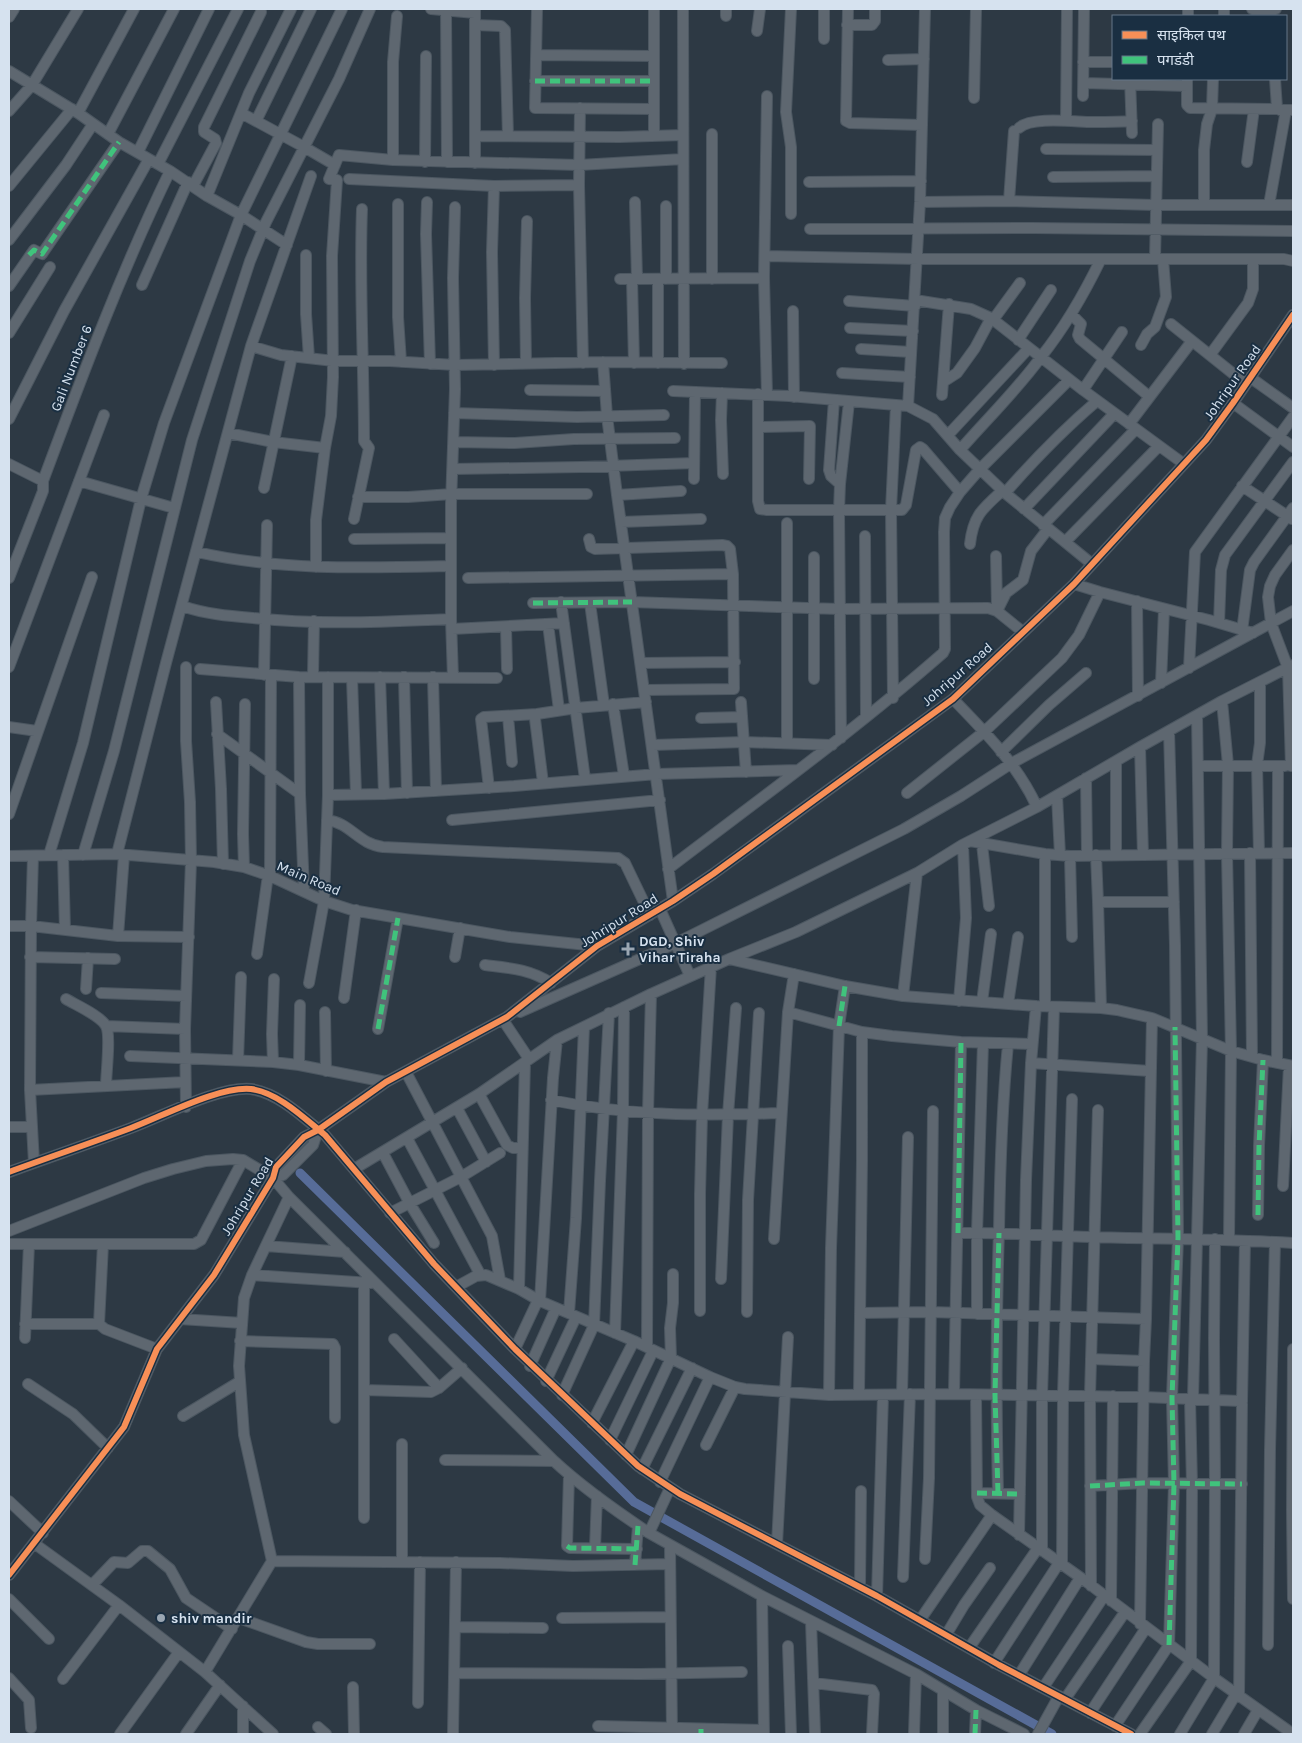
<svg xmlns="http://www.w3.org/2000/svg" width="1302" height="1743" viewBox="0 0 1302 1743" font-family="Karla,'Noto Sans Devanagari',sans-serif">
<style>
.lines{fill:none;stroke-linecap:round;stroke-linejoin:round}
.canal{stroke:#576c98;stroke-width:9}
.minor-casing{stroke:#4c5761;stroke-width:12}
.minor{stroke:#5e6770;stroke-width:10}
.quiet{stroke:#40c37c;stroke-width:5;stroke-dasharray:10 5;stroke-linecap:butt}
.cycleway-casing{stroke:#1a2f42;stroke-width:9}
.cycleway{stroke:#f78f57;stroke-width:6}
.poi-dot{fill:#9ba7b3;stroke:#1a2f42;stroke-width:2}
.labels{text-anchor:middle;stroke-width:4;stroke-linejoin:round;paint-order:stroke}
.street-label{font-size:14px;fill:#d6e2ef;stroke:#1a2f42}
.poi-label{font-size:14px;font-weight:bold;fill:#d6e2ef;stroke:#1a2f42;text-anchor:start}
</style>
<rect width="100%" height="100%" fill="#2d3944"/>
<g class="lines">
<!-- canal -->
<path class="canal" d="M300,1173L634,1502L1052,1734"/>
<defs>
<path id="minor" d="M431,9L475,13
M475,9V163
M537,9L535,108L653,109
M654,9V135
M683,9L684,364
M726,9V16
M848,9L846,121L850,123L922,125
M1252,9H1276
M446,10L447,162
M1188,16V9
M1224,16V9
M9,17L14,9
M475,25L501,26L505,30L508,136
M847,25H872L875,21V9
M757,31L760,9
M824,39V9
M536,55L654,56
M888,60L924,59
M1083,62H1113
M9,71L78,113L119,142L170,171L207,196L241,215L287,245
M1130,79L1132,133
M1187,79V105L1190,108L1277,109
M1275,79L1277,108L1280,110H1293
M535,81H654
M1084,83L1187,86
M767,96L764,278L767,395
M1083,96L1084,9
M974,98L976,9
M580,108L579,185L583,363
M9,111L32,85L78,9
M78,113L134,9
M241,113L304,147L335,165
M256,121L311,9
M1066,121L1067,9
M1019,128C1031,116 1076,122 1092,122C1105,122 1118,122 1132,121
M108,134L174,9
M712,134V279
M475,136L620,137L683,135
M1046,149L1157,150
M138,152L209,9
M393,160V62L397,16
M425,162L426,56
M1247,162L1254,109
M158,164L238,9
M1053,177L1156,176
M349,179L494,186L579,185
M809,182L921,181
M9,186L72,109
M193,186L216,143L215,139L204,132V127L261,12
M207,196L249,93L291,9
M1009,201L1014,131
M427,202L426,234L430,364
M635,202L637,279
M920,202L1009,201L1155,205H1293
M398,204V317L401,362
M1204,205V150L1207,124L1212,109L1213,79
M1269,205L1286,110
M666,206V279
M791,214V147L786,112L791,9
M810,229L1034,228L1293,231
M9,240L66,165L93,124
M306,255V314L309,358
M765,256L918,259H1284L1293,261
M1155,259L1158,124
M620,279L764,278
M632,279L634,363
M658,279V363
M142,285L188,182
M9,286L34,250L42,254L119,142
M915,300L971,309L991,318L1083,390L1184,464
M849,301L915,306
M793,311L794,397
M1071,314L1081,324L1078,335L1080,339L1145,393
M993,320L1020,283
M1171,324L1246,384
M850,328L913,331
M9,333L50,267
M1018,340L1051,290
M1141,345L1147,334L1155,327L1166,297L1163,259
M251,346L281,355L334,361H390L455,365L603,362L722,363
M861,349L911,352
M1210,355L1248,303L1253,289V259
M603,362L607,416L617,495L673,901
M526,364L525,298L527,221
M494,365L492,252L494,186
M842,373L910,377
M1251,378L1293,408
M943,382L957,373L975,348L991,318
M530,390L605,391
M1083,390L1122,332
M673,391L789,396L908,406L933,419L960,450L1005,493L1092,564
M722,393L721,420L723,474
M758,394V501L760,509L767,510H902L906,505L916,450L920,447L923,449L960,492
M942,395L949,304
M834,400L829,470L831,476L840,484
M1233,403L1293,447
M908,406L920,202L925,9
M454,413L577,417L664,415
M9,419L64,311L149,159
M1129,424L1192,341
M758,427L810,426L809,479
M228,433L273,442L325,448L316,520V567
M948,435L1029,348
M454,442L515,443L574,439L675,438
M325,448L331,416L333,377L332,256L337,180L329,179L339,155L393,160L579,165L683,159
M960,450C987,419 1017,390 1041,357C1065,327 1084,294 1101,259
M9,464L43,481
M453,469L581,467L694,463
M694,479L695,392
M79,481L174,508
M1242,486L1292,519
M264,488L292,356
M1005,493C1034,460 1064,429 1097,401
M617,495L681,491
M358,497H408L452,494H587
M1024,509L1114,414
M354,519L369,448L364,441C364,363 359,286 362,209
M621,522L701,519
M787,523V743
M1043,525L1136,429
M865,536L866,717
M354,539L451,538
M589,539L591,547L595,549L722,545L727,546L730,549L733,574L734,689L645,690
M1065,542L1159,446
M970,544C973,516 982,509 1002,491
M197,552C280,571 366,568 451,566
M996,556L997,607
M814,557V679
M9,578L43,491V481C82,376 121,272 170,171
M468,578L733,574
M1074,584L1100,592L1209,620L1253,633
M1137,601L1138,696
M561,602L585,779
M533,603L632,602L839,609L988,608L997,611L1023,632
M590,603L604,705
M182,606C205,614 229,616 253,618C318,625 385,622 451,619
M997,611L1006,593L1023,580L1031,551L1048,529
M1219,623L1221,570L1225,555L1293,462
M548,624L559,710
M506,627L507,669
M452,629L564,623
M1242,631L1250,570L1254,562L1293,508
M641,663L735,662
M9,667L104,415
M1189,668L1195,552L1293,417
M200,669L299,677L497,678
M264,675L267,525
M299,677L300,794L304,891
M313,677L314,621
M380,677L384,794
M404,677L407,793
M433,677L436,791
M352,678L356,794
M453,678L451,619V504L455,389L453,278L455,207
M1161,683L1164,609
M893,698L891,510L896,405
M953,699C985,732 1018,765 1037,807
M1222,701L1228,765L1227,854L1231,1051L1229,1240
M216,702L221,789L223,864
M741,702L746,772
M613,704L624,776
M508,716L512,762
M701,718L742,717
M9,727L37,731
M217,734L300,794
M841,738L839,511L840,484L849,402
M653,745L744,742L832,745
M1140,747L1143,855
M1001,752L1049,705L1086,673
M1116,761V855
M1198,766H1285
M1291,766L1288,668L1271,623L1268,597L1270,586L1275,575L1293,550
M1086,778L1087,855
M543,783L535,719L537,714L576,708L646,702
M489,788L481,719L484,717L537,714
M907,793L985,731L1062,658L1079,635L1100,592
M328,795L384,794L514,786L657,774L798,770
M1057,796L1060,855
M9,814L92,577
M327,820C351,823 358,844 383,847L618,858L625,863L650,915
M452,820L660,800
M970,841L1045,854L1070,856L1293,853
M982,844L989,906
M1250,853L1252,1057
M1259,853L1257,765L1260,743V682
M117,854L166,663L251,346L311,176
M1045,854V1006
M49,855L83,743L141,499L164,423L241,215L342,9
M63,855L65,930
M83,855L114,751L192,440L250,261L266,222L339,79L370,9
M1096,855L1098,902H1174
M9,856L117,854L214,862L244,867L270,876L324,901L352,910L510,937L597,946
M33,856L31,926L30,1090L34,1163
M1070,856L1072,937
M244,867L243,834L245,704
M668,869C761,798 855,730 943,653L945,649L944,532L945,518L950,507L960,492L980,469L1069,380
M270,876L271,675
M1098,902L1101,1008
M660,909L690,976
M9,926H31L118,936L189,937
M118,936L124,855
M257,954L268,875
M30,957L115,959
M455,957L460,928
M729,959L845,986L903,996L1036,1006L1101,1008L1117,1010L1152,1018L1231,1051L1263,1060L1293,1066
M485,965C509,968 530,969 551,983
M309,983L324,901L328,795V677
M86,989L88,958
M101,993L186,996
M903,996L917,873
M344,998L356,910
M66,999C76,1005 101,1016 106,1026C111,1035 106,1074 106,1086
M959,1001L966,918L963,845
M982,1002L991,934
M1008,1004L1018,937
M325,1012L326,1071
M520,1012L676,943L904,829L961,796L1012,763L1293,611
M788,1012L862,1032L892,1036L961,1042L1032,1044
M503,1020L529,1059
M106,1026L185,1029
M378,1029L398,918
M130,1056L273,1062L299,1065L386,1082
M238,1060L241,977
M273,1062L272,1034L274,979
M1031,1063L1150,1071
M1277,1063L1278,766
M299,1065L300,1005
M406,1072L492,1236L500,1280
M30,1090L185,1082
M479,1094L507,1145L513,1148H522
M551,1100C627,1116 704,1116 781,1113
M186,1107L185,1029L191,861L190,802L186,741V667
M457,1108L486,1162
M9,1127H32
M407,1138L480,1274
M383,1153L410,1204L434,1243
M354,1169L479,1094L557,1040L651,994L729,959L796,932L917,873L962,845L1037,807L1140,747L1222,701L1293,665
M9,1172C50,1157 91,1143 131,1128C163,1116 219,1086 251,1089C279,1093 304,1118 325,1135L434,1264L515,1349L638,1466L680,1494L877,1596L999,1665L1131,1734
M273,1178L283,1175L313,1145L318,1130
M1283,1186L1289,1066
M390,1213L461,1177L500,1153
M1258,1215L1259,1146L1263,1060
M9,1231L144,1178L173,1169L206,1161L233,1159L243,1160L273,1178L289,1197L554,1461C583,1488 616,1511 649,1533L762,1596L916,1674L976,1710L1024,1734
M958,1233C1003,1232 1047,1236 1091,1237C1159,1239 1226,1239 1293,1243
M774,1239L788,1012L794,974
M9,1244H194L201,1240L243,1160
M103,1244L99,1324L105,1329L157,1349
M266,1246L345,1252
M252,1275L371,1283
M721,1279L728,1115L736,1008
M456,1287L476,1276L486,1275L519,1289L540,1301L634,1341L710,1377L735,1387L745,1389L829,1395L954,1394L1144,1397L1240,1401L1242,1404L1239,1697
M519,1289L525,1062
M540,1301L553,1078L557,1040
M700,1311V1194L702,1115L711,966
M747,1312L748,1200L759,1013
M569,1313L576,1218L584,1027
M860,1313L931,1312L1146,1319
M977,1314V1233L983,1043
M180,1319L242,1323
M25,1324H99
M615,1333L623,1111L624,1007
M25,1338L29,1244
M394,1339L439,1388
M240,1341L333,1344L335,1348V1418
M647,1347L648,1113L651,994
M515,1349L538,1300
M1293,1349L1292,1510L1293,1599
M1091,1359L1144,1361
M530,1366L556,1308
M546,1381L576,1317
M28,1384L73,1414L108,1448
M364,1390L431,1392L439,1388L462,1368
M859,1394L862,1160V1032
M902,1394L908,1137
M954,1394L961,1042
M562,1395L594,1325L600,1181L609,1013
M829,1395L831,1248L839,1026L845,986
M976,1395L977,1497L980,1505L992,1515L1084,1580L1214,1678L1293,1734
M1193,1399L1202,1039L1197,715
M1242,1402L1245,1241
M183,1416L239,1382
M592,1423L634,1341
M610,1440L653,1351
M706,1445L735,1387
M626,1455L671,1358L670,1328L673,1303V1274
M445,1460L554,1461
M642,1469L692,1368
M569,1475L567,1546L570,1548L637,1549
M660,1482L710,1377
M1090,1486L1143,1483L1242,1484
M977,1493L1020,1494
M998,1493C996,1406 996,1318 999,1231C1000,1168 1002,1106 1008,1044
M9,1501L43,1533
M364,1518V1282
M649,1533L670,1488
M1019,1535L1026,1180L1031,1063L1036,1006
M35,1544L119,1605L205,1672L273,1734
M777,1544L788,1337
M670,1545L672,1734
M595,1548L597,1496
M1042,1551V1396L1054,1007
M925,1559L929,1478L933,1111
M272,1561L500,1563L573,1566L670,1564
M402,1562V1444
M635,1565L638,1526
M1062,1565L1063,1396L1072,1099
M9,1575L124,1427L157,1349L214,1275L273,1178L276,1167L304,1137L318,1130L386,1082L507,1017L597,946L673,901L713,874L953,699L1074,584L1206,440L1233,403L1293,315
M903,1577L910,1394
M92,1585L114,1562L128,1563L142,1551H148L170,1569L186,1598L232,1629
M1091,1586L1090,1396L1098,1110
M860,1587L861,1491
M762,1596L764,1734
M877,1596L883,1395
M9,1599L49,1639
M1111,1601L1113,1396
M239,1618L306,1642L318,1644H370
M562,1618L670,1617
M920,1620L992,1515
M811,1621L815,1734
M1140,1624L1144,1361L1146,1319L1152,1018
M455,1627L543,1628
M946,1635L964,1605L990,1568
M1268,1645L1270,1450L1275,1242
M788,1646L791,1734
M969,1648L1038,1548
M994,1663L1059,1563
M205,1672L272,1561L244,1435L239,1366L244,1298L252,1275L289,1197
M454,1673L640,1674L742,1672
M1019,1675L1080,1578
M9,1678L29,1700L31,1728
M63,1679L119,1605
M814,1683L872,1690L874,1694L872,1734
M353,1687L354,1734
M1043,1688L1104,1596
M943,1691V1734
M1065,1699L1125,1612
M418,1703L420,1562
M243,1706V1734
M1090,1713L1146,1628
M598,1726L764,1730
M1115,1726L1169,1645L1174,1484L1172,1398L1178,1238L1175,945L1169,731
M318,1727L326,1734
M120,1734L179,1652
M186,1734L220,1685
M453,1734L456,1562
M914,1734L916,1674
M975,1734L976,1710
M1038,1734L1059,1696
M1140,1734L1191,1661L1192,1485L1190,1399
M1180,1734L1214,1678L1215,1485L1214,1338L1215,1239
M1212,1734L1236,1694
M1244,1734L1258,1710"/>
</defs>
<!-- minor casing -->
<use href="#minor" class="minor-casing"/>
<!-- minor -->
<use href="#minor" class="minor"/>
<!-- quiet -->
<path class="quiet" d="M535,81H654
M29,255L34,250L42,254L119,142
M533,603L632,602
M839,1026L845,986
M378,1029L398,918
M1258,1215L1259,1146L1263,1060
M958,1233L961,1042
M1090,1486L1143,1483L1242,1484
M977,1493L1020,1494
M998,1493L995,1395L999,1233
M567,1546L570,1548L637,1549
M635,1565L638,1526
M1169,1645L1174,1484L1172,1398L1178,1238L1175,1027
M701,1734V1729
M975,1734L976,1710"/>
<defs>
<path id="cycleway" d="M9,1172C50,1157 91,1143 131,1128C163,1116 219,1086 251,1089C279,1093 304,1118 325,1135L434,1264L515,1349L638,1466L680,1494L877,1596L999,1665L1131,1734
M9,1575L124,1427L157,1349L214,1275L273,1178L276,1167L304,1137L318,1130L386,1082L507,1017L597,946L673,901L713,874L953,699L1074,584L1206,440L1233,403L1293,315"/>
</defs>
<!-- cycleway casing -->
<use href="#cycleway" class="cycleway-casing"/>
<!-- cycleway -->
<use href="#cycleway" class="cycleway"/>
</g>
<!-- markers -->
<g class="poi-dot">
<path d="M625.5 941.5h5v5h5v5h-5v5h-5v-5h-5v-5h5z"/>
<circle cx="161" cy="1618" r="5"/>
</g>
<g class="labels">
<!-- street labels -->
<g class="street-label">
<text transform="translate(71 368) rotate(-69)" y="5">Gali Number 6</text>
<text transform="translate(1232 382) rotate(-55)" y="5">Johripur Road</text>
<text transform="translate(957 674) rotate(-41)" y="5">Johripur Road</text>
<text transform="translate(309 878) rotate(23)" y="5">Main Road</text>
<text transform="translate(619 920) rotate(-32)" y="5">Johripur Road</text>
<text transform="translate(247 1196) rotate(-59)" y="5">Johripur Road</text>
</g>
<!-- poi labels -->
<g class="poi-label">
<text x="639" y="946">DGD, Shiv<tspan x="639" dy="16">Vihar Tiraha</tspan></text>
<text x="171" y="1623">shiv mandir</text>
</g>
</g>
<!-- border -->
<rect width="1302" height="1743" fill="none" stroke="#d6e2ef" stroke-width="20"/>
<!-- legend -->
<rect x="1112" y="15" width="175" height="65" fill="#1a2f42" stroke="#657787"/>
<rect x="1122" y="31" width="25" height="8" fill="#f78f57" stroke="#657787"/>
<text x="1157" y="40" font-size="15" fill="#d6e2ef">साइकिल पथ</text>
<rect x="1122" y="56" width="25" height="8" fill="#40c37c" stroke="#657787"/>
<text x="1157" y="65" font-size="15" fill="#d6e2ef">पगडंडी</text>
</svg>
